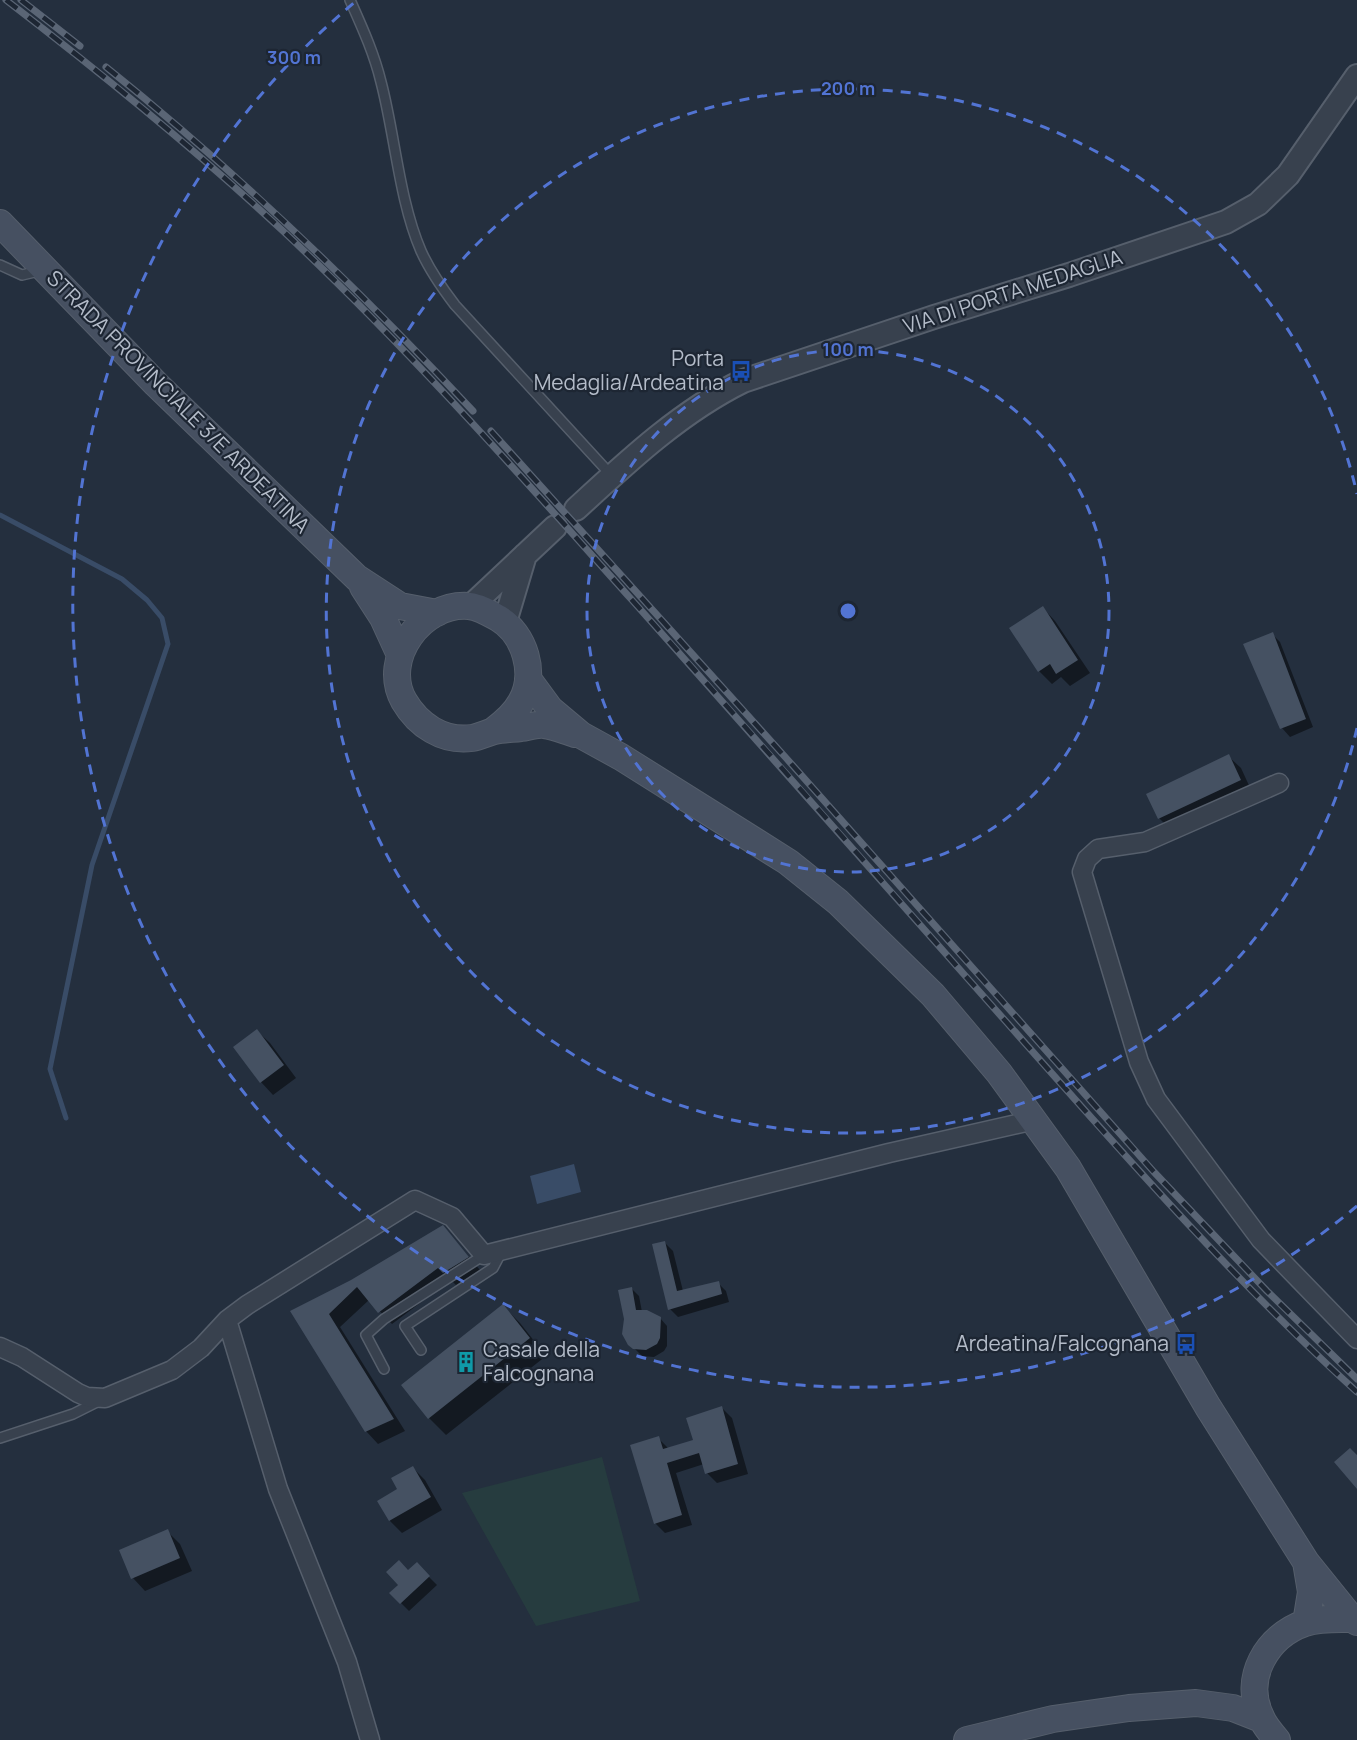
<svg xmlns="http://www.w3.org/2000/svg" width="1357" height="1740" viewBox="0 0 1357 1740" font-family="Manrope,sans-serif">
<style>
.green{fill:#263c3f}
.water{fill:#394c67}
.shadow{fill:#0007}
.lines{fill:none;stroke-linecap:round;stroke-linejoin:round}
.stream{stroke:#394c67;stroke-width:5}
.building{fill:#455162}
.service-casing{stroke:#565f6c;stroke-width:12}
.minor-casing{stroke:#565f6c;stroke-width:21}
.tertiary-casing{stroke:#565f6c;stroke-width:26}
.secondary-casing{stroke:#565f6c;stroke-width:28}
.service{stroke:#38414e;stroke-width:9}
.minor{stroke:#38414e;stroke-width:18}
.tertiary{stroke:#38414e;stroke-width:22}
.secondary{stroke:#465061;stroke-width:26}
.rail-casing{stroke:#5a6575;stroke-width:7}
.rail{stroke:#1d2633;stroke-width:4.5;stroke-dasharray:14;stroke-linecap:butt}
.ring{fill:none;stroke:#5274d3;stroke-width:3;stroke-dasharray:10 8}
.labels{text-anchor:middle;stroke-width:4.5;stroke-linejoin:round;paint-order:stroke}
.street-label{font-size:21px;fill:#b4bcc9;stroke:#1d2633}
.poi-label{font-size:21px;fill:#b4bcc9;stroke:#1d2633;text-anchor:end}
.centre{fill:#5274d3;stroke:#1d2633;stroke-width:3}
.ring-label{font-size:18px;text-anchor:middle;font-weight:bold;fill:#5274d3;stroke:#1d2633;stroke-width:4.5;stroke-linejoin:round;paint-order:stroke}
</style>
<rect width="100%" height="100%" fill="#242f3e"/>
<!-- green -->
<path class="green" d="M602,1457L640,1601L536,1626L462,1493Z"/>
<!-- water -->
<path class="water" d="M574,1164L581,1192L537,1204L530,1176Z"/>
<!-- shadow -->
<path class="shadow" d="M1043,608L1055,621L1090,673L1070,686L1061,677L1052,684L1039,671Z
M1272,634L1280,642L1313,727L1290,737L1282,728L1245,645Z
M1228,756L1241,768L1252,792L1172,831L1159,818L1148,794Z
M257,1031L270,1043L296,1078L273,1095L261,1082Z
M443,1227L480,1270L456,1285L451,1280L392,1324L369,1300L340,1327L405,1431L378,1444L366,1431L292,1312L352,1281Z
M665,1243L673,1251L683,1291L718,1283L726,1291L729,1302L678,1317L670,1309Z
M632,1289L639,1296L642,1312L660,1318L667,1326V1346L664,1351L654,1357L642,1356L625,1339Z
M503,1306L520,1323L546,1356L446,1435L429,1418L403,1385Z
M722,1408L732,1418L748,1474L717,1483L707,1473L704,1464L676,1473L692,1525L665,1533L655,1523L658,1438L668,1448L695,1441Z
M413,1468L425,1480L442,1510L402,1533L390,1521L399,1490Z
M167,1531L180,1544L192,1571L145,1591L133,1578Z
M417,1565L437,1585L409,1611L391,1593Z"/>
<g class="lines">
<!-- stream -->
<path class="stream" d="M0,515L122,579L147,600L162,618L168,644L92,865L50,1069L66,1118"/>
</g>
<!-- building -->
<path class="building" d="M1043,606L1078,660L1056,674L1050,664L1038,672L1009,628Z
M1273,632L1306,719L1280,729L1243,644Z
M1229,754L1241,780L1158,819L1146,794Z
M257,1029L284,1065L260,1083L233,1047Z
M443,1225L469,1257L443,1273L438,1268L378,1313L357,1287L329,1314L394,1419L365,1432L290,1311L351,1280Z
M665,1241L677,1291L719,1281L722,1294L668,1310L652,1244Z
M632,1287L636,1310H647L661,1317L660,1338L657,1344L646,1350L633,1349L628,1345L622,1334L624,1319L618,1290Z
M503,1304L530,1338L428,1419L401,1385Z
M722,1406L738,1464L705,1474L699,1453L667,1463L682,1515L654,1524L630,1445L659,1436L663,1449L693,1440L686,1418Z
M1350,1448L1357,1455V1489L1334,1462Z
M413,1466L431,1497L389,1521L377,1501L397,1489L391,1478Z
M168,1529L180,1558L131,1579L119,1550Z
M399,1560L408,1570L417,1562L430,1576L400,1604L389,1593L398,1585L386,1572Z"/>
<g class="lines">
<defs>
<path id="service" d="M350,0C362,27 374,53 381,82C395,135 399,200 421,251C430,271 442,288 455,305L612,476
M0,265L22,275L43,270
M421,1350L405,1326L493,1268L502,1251
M384,1369L366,1335L384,1319L484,1255
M0,1438L73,1414L99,1401"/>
<path id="minor" d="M1279,783L1145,842L1098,849L1087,859L1082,872L1139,1062L1156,1099L1261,1240L1357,1339
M227,1320L278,1489L347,1662L370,1740
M0,1347L22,1357L78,1393L87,1397L105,1398L172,1370L201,1348L227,1320L247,1305L415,1200L452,1217L484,1255L889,1153L1035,1120"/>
<path id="tertiary" d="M576,509C627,462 680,412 743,381L934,317L1069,275L1226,222L1258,204L1288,175L1357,76
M471,606L555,527
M505,622L525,555"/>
<path id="secondary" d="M0,223L156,384L357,578L400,606L437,613
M363,587L383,618L400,655
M528,679L550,709L581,735L621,757L788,862L838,902L933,995L999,1073L1068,1168L1208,1407L1306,1562L1352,1619L1357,1622
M493,731C504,723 514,715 521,702C537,674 525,634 498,618C489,613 479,607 469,606C422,602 380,659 404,701C418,725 443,742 472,738C479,737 487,733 494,731C503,729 512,729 521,728C528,727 537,724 544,725C554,726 565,731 575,734
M1306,1623L1311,1592L1306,1562
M967,1740L1053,1719L1129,1708L1196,1703L1233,1708L1261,1719
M1277,1740C1271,1733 1264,1725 1261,1717C1242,1678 1267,1636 1305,1623C1320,1618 1336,1619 1352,1619"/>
</defs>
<!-- service casing -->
<use href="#service" class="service-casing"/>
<!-- minor casing -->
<use href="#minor" class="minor-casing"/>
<!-- tertiary casing -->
<use href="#tertiary" class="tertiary-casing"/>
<!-- secondary casing -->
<use href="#secondary" class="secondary-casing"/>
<!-- service -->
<use href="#service" class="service"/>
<!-- minor -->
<use href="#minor" class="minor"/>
<!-- tertiary -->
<use href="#tertiary" class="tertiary"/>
<!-- secondary -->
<use href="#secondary" class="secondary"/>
<defs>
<path id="rail" d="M6,0C101,73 195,149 283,231C407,347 519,474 632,600C745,726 857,853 969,980C1094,1120 1217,1265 1357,1392
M21,0L80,46
M106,67C237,172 358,288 473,411
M491,431L787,759L1154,1172L1267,1291L1357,1379"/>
</defs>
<!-- rail casing -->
<use href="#rail" class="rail-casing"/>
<!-- rail -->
<use href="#rail" class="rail"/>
</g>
<!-- distance rings -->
<g class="ring">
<circle cx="848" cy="611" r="261"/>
<path d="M1357 728A522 522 0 1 1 1357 494"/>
<path d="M1357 1206A783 783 0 1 1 355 2"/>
</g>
<!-- icons -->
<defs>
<symbol id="bus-bare" viewBox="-9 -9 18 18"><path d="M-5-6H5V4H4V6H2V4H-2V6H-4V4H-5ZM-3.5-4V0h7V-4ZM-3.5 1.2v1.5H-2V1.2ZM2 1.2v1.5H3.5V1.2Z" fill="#1a4fb4" stroke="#1d2633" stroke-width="2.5" paint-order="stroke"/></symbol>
<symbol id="building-bare" viewBox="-9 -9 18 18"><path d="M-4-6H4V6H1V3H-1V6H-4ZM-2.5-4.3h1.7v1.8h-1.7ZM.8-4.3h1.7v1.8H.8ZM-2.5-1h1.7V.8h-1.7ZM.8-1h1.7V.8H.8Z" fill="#0f9aa8" stroke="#1d2633" stroke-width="2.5" paint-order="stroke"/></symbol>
</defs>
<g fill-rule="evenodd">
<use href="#bus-bare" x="726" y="356" width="30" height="30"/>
<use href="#bus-bare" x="1171" y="1329" width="30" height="30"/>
<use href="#building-bare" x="451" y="1347" width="30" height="30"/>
</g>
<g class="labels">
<!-- street labels -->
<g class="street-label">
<text transform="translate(1013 292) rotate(-18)" y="7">VIA DI PORTA MEDAGLIA</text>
<text transform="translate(178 402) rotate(45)" y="7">STRADA PROVINCIALE 3/E ARDEATINA</text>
</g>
<!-- poi labels -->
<g class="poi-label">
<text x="724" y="366">Porta<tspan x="724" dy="24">Medaglia/Ardeatina</tspan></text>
<text x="1169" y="1351">Ardeatina/Falcognana</text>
<text x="483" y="1357" text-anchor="start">Casale della<tspan x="483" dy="24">Falcognana</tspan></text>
</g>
</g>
<circle cx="848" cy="611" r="9" class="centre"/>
<g class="ring-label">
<text x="294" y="64">300 m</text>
<text x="848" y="95">200 m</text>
<text x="848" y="356">100 m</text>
</g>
</svg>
